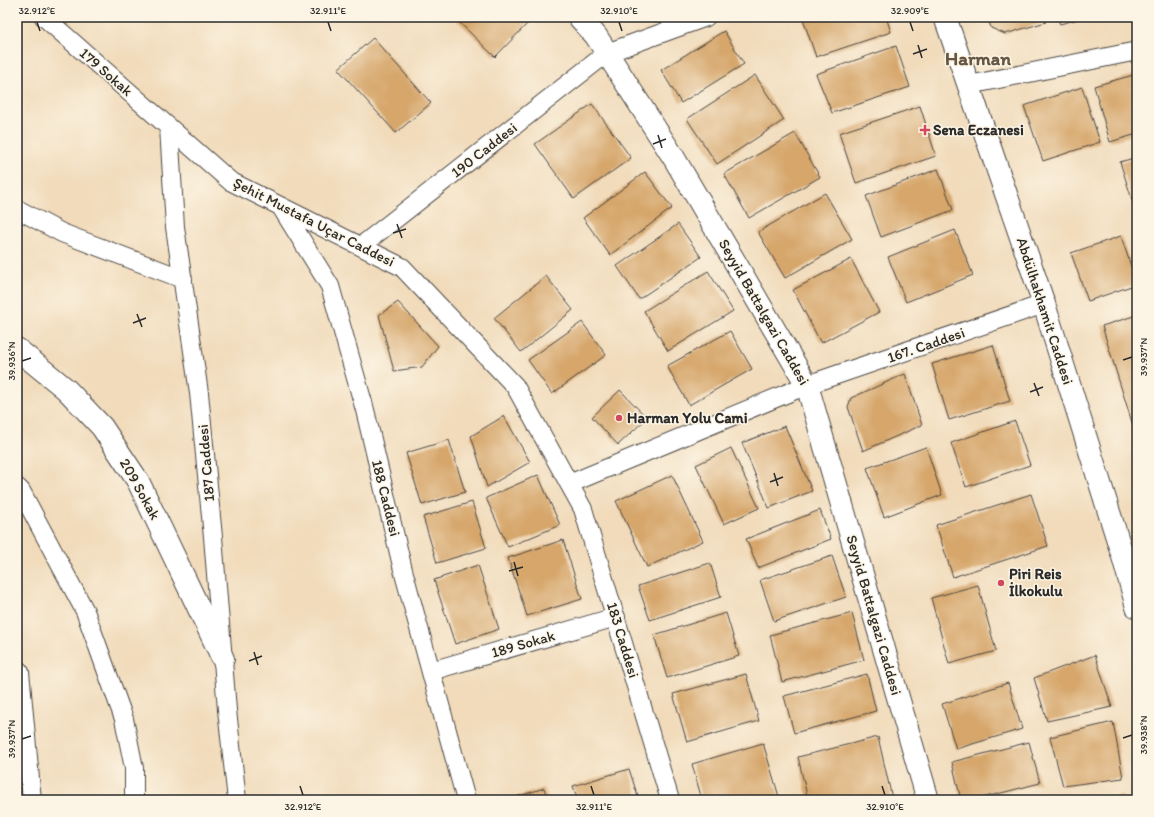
<svg xmlns="http://www.w3.org/2000/svg" width="1154" height="817" viewBox="0 0 1154 817" font-family="Itim,sans-serif">
<style>
.building{fill:#d6a66b}
.lines{fill:none;stroke-linecap:round;stroke-linejoin:round}
.minor-casing{stroke:#494541;stroke-width:20}
.tertiary-casing{stroke:#494541;stroke-width:24}
.secondary-casing{stroke:#494541;stroke-width:24}
.minor{stroke:#fff;stroke-width:18}
.tertiary{stroke:#fff;stroke-width:22}
.secondary{stroke:#fff;stroke-width:22}
.ticks{fill:none;stroke:#2b2b2b;stroke-width:1.5}
.poi-dot{fill:#d1495b;stroke:#fcf5e5;stroke-width:1.5}
.labels{text-anchor:middle;stroke-width:3;stroke-linejoin:round;paint-order:stroke}
.street-label{font-size:15px;fill:#2b2b2b;stroke:#fcf5e5}
.poi-label{font-size:15px;font-weight:bold;fill:#2b2b2b;stroke:#fcf5e5;text-anchor:start}
.district-label{font-size:19px;font-weight:bold;fill:#675641;stroke:#fcf5e5}
.neatline{fill:none;stroke:#2b2b2b;stroke-width:1.5}
.ticks-label{font-size:10px;text-anchor:middle;fill:#2b2b2b}
</style>
<rect width="100%" height="100%" fill="#fcf5e5"/>
<filter id="ink" filterUnits="userSpaceOnUse"><feTurbulence type="fractalNoise" baseFrequency=".025" numOctaves="2"/><feDisplacementMap in="SourceGraphic" scale="8" xChannelSelector="R" yChannelSelector="G"/><feConvolveMatrix kernelMatrix="1 2 1 2 8 2 1 2 1" color-interpolation-filters="sRGB"/></filter>
<filter id="wash" filterUnits="userSpaceOnUse"><feTurbulence type="fractalNoise" baseFrequency=".012" numOctaves="4" result="noise"/><feDisplacementMap in="SourceGraphic" scale="16" xChannelSelector="R" yChannelSelector="G"/><feGaussianBlur stdDeviation="0.9" result="paint"/><feColorMatrix in="noise" values="0 0 0 0 0 0 0 0 0 0 0 0 0 0 0 0 0 1.4 0 .05"/><feComposite in="paint" operator="in"/></filter>
<g filter="url(#wash)">
<rect width="100%" height="100%" fill="#f1dbbb"/>
<g id="blocks">
<!-- building -->
<path class="building" d="M454,17H522L528,23L495,57Z
M808,17H886L891,32L816,57L803,19Z
M988,17H1044L1046,22L1005,34L991,28Z
M1057,17H1086L1060,24Z
M724,31L744,64L681,103L661,70Z
M373,38L431,103L396,133L338,69Z
M896,46L910,87L832,113L816,74Z
M1137,74V134L1110,142L1094,86Z
M755,75L784,120L717,164L687,119Z
M1082,87L1100,142L1043,161L1024,106Z
M592,104L631,158L574,199L535,144Z
M920,106L936,156L856,183L839,133Z
M795,133L820,177L749,218L724,174Z
M1137,157V215L1120,162Z
M938,169L953,210L881,237L866,196Z
M645,172L672,208L610,255L583,218Z
M825,193L852,239L785,278L758,232Z
M678,224L701,257L639,299L617,266Z
M955,230L973,275L906,302L888,257Z
M1121,236L1137,284L1088,301L1071,253Z
M851,259L879,312L821,343L793,290Z
M708,271L733,311L668,351L644,311Z
M546,276L573,310L521,352L494,318Z
M398,302L438,346L422,367L394,371L379,315Z
M1137,315V431L1135,432L1102,326Z
M582,322L606,355L552,394L528,360Z
M730,331L752,369L689,405L667,366Z
M993,345L1010,401L949,420L932,364Z
M905,374L922,425L863,451L848,407L851,398Z
M620,390L647,418L618,445L592,417Z
M504,416L530,462L487,487L471,436Z
M1015,421L1030,465L966,487L951,443Z
M785,426L812,491L769,508L742,443Z
M449,440L465,492L422,505L406,453Z
M926,447L942,495L884,517L867,468Z
M731,448L759,508L724,524L696,465Z
M538,475L560,525L508,547L486,498Z
M672,475L703,541L647,567L616,501Z
M1031,494L1048,546L953,577L936,525Z
M472,502L486,548L437,563L423,517Z
M820,510L831,539L758,568L746,539Z
M563,540L582,599L527,616L508,558Z
M832,556L846,597L774,621L760,580Z
M710,563L721,597L650,620L638,586Z
M478,565L499,629L455,644L434,580Z
M978,585L996,651L949,664L931,598Z
M726,613L739,656L667,678L654,635Z
M852,613L864,660L782,682L770,635Z
M1095,655L1112,707L1047,721L1034,678Z
M746,674L759,721L687,742L673,694Z
M867,674L876,711L794,733L784,696Z
M1008,683L1022,729L956,749L942,704Z
M1113,722L1123,778L1063,786L1050,737Z
M878,737L892,798L886,800H808L798,757Z
M1029,742L1040,783L974,800H961L952,762Z
M763,743L780,800H702L692,764Z
M629,769L639,800H578L573,786Z
M544,788L548,800H507Z
M1122,796L1123,800H1098V799Z"/>
</g>
</g>
<g filter="url(#ink)">
<use href="#blocks" fill-opacity="0" stroke="#494541" stroke-width="1"/>
<g class="lines">
<defs>
<path id="minor" d="M44,17L230,181L402,267L515,386L583,509L670,800
M969,85L1137,51
M169,127L175,227L199,393L213,537L227,710L237,800
M281,207L330,286L365,410L403,570L466,800
M17,209L62,233L183,279
M361,246L607,53L706,17
M569,484L807,385L1044,304
M17,487L21,491L85,611L124,719L134,768V800
M17,669L20,672L32,800
M431,671L616,617"/>
<path id="tertiary" d="M579,17L596,36L674,158L807,385L928,800
M17,349L67,390L102,427L138,481L223,659"/>
<path id="secondary" d="M945,17L1044,304L1124,560L1137,607"/>
</defs>
<!-- minor casing -->
<use href="#minor" class="minor-casing"/>
<!-- tertiary casing -->
<use href="#tertiary" class="tertiary-casing"/>
<!-- secondary casing -->
<use href="#secondary" class="secondary-casing"/>
<!-- minor -->
<use href="#minor" class="minor"/>
<!-- tertiary -->
<use href="#tertiary" class="tertiary"/>
<!-- secondary -->
<use href="#secondary" class="secondary"/>
</g>
</g>
<!-- ticks -->
<path class="ticks" d="M37,22L40,31M328,22L331,31M619,22L622,31M910,22L913,31M918,45L922,58M913,54L927,49M658,135L662,148M653,144L666,139M397,224L402,238M393,233L406,229M137,314L142,327M133,323L146,318M1123,360L1132,357M22,361L31,358M1034,383L1039,396M1030,392L1043,387M774,473L778,486M770,482L783,477M514,562L518,576M509,571L523,567M254,652L258,665M249,661L262,656M1123,738L1132,735M22,739L31,736M300,786L303,795M591,786L594,795M882,786L885,795"/>
<!-- markers -->
<g class="poi-dot">
<path d="M923 124h4v4h4v4h-4v4h-4v-4h-4v-4h4z"/>
<circle cx="619" cy="418" r="4"/>
<circle cx="1001" cy="583" r="4"/>
</g>
<g class="labels">
<!-- street labels -->
<g class="street-label">
<text transform="translate(106 72) rotate(41)" y="5">179 Sokak</text>
<text transform="translate(484 150) rotate(-38)" y="5">190 Caddesi</text>
<text transform="translate(314 222) rotate(27)" y="5">Şehit Mustafa Uçar Caddesi</text>
<text transform="translate(1045 311) rotate(72)" y="5">Abdülhakhamit Caddesi</text>
<text transform="translate(764 312) rotate(60)" y="5">Seyyid Battalgazi Caddesi</text>
<text transform="translate(926 345) rotate(-19)" y="5">167. Caddesi</text>
<text transform="translate(206 463) rotate(-95)" y="5">187 Caddesi</text>
<text transform="translate(140 489) rotate(61)" y="5">209 Sokak</text>
<text transform="translate(386 498) rotate(76)" y="5">188 Caddesi</text>
<text transform="translate(874 615) rotate(74)" y="5">Seyyid Battalgazi Caddesi</text>
<text transform="translate(623 640) rotate(73)" y="5">183 Caddesi</text>
<text transform="translate(523 644) rotate(-16)" y="5">189 Sokak</text>
</g>
<!-- poi labels -->
<g class="poi-label">
<text x="933" y="135">Sena Eczanesi</text>
<text x="627" y="423">Harman Yolu Cami</text>
<text x="1009" y="579">Piri Reis<tspan x="1009" dy="17">İlkokulu</tspan></text>
</g>
<!-- district labels -->
<g class="district-label">
<text x="978" y="65">Harman</text>
</g>
</g>
<!-- margin -->
<rect width="1154" height="817" fill="none" stroke="#fcf5e5" stroke-width="44"/>
<rect x="22" y="22" width="1110" height="773" class="neatline"/>
<g class="ticks-label">
<text x="37" y="14">32.912°E</text>
<text x="328" y="14">32.911°E</text>
<text x="619" y="14">32.910°E</text>
<text x="910" y="14">32.909°E</text>
<text transform="translate(1143 357) rotate(-90)" y="4">39.937°N</text>
<text transform="translate(11 361) rotate(-90)" y="4">39.936°N</text>
<text transform="translate(1143 735) rotate(-90)" y="4">39.938°N</text>
<text transform="translate(11 739) rotate(-90)" y="4">39.937°N</text>
<text x="303" y="810">32.912°E</text>
<text x="594" y="810">32.911°E</text>
<text x="885" y="810">32.910°E</text>
</g>
</svg>
